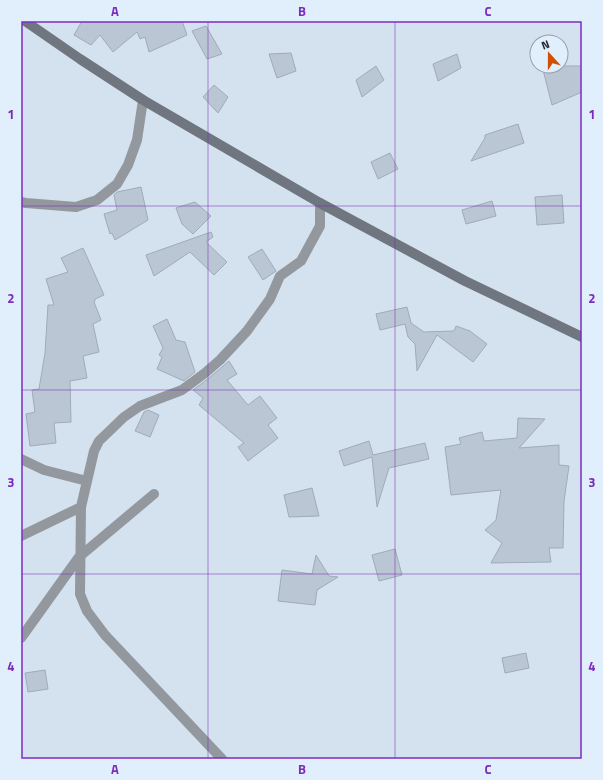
<svg xmlns="http://www.w3.org/2000/svg" width="603" height="780" viewBox="0 0 603 780" font-family="'Titillium Web',sans-serif">
<style>
.building{fill:#bac6d4;stroke:#9fabb9}
.lines{fill:none;stroke-linecap:round;stroke-linejoin:round}
.minor{stroke:#93989e;stroke-width:10}
.secondary{stroke:#6f767f;stroke-width:10}
.grid{fill:none;stroke:#7b2cbf;stroke-width:1;stroke-opacity:0.55}
.neatline{fill:none;stroke:#7b2cbf;stroke-width:1.5}
.grid-label{font-size:13px;text-anchor:middle;font-weight:bold;fill:#7b2cbf}
</style>
<rect width="100%" height="100%" fill="#d4e1ef"/>
<!-- building -->
<path class="building" d="M82,21H182L187,35L149,52L145,37L140,39L137,32L113,52L100,35L91,45L74,35Z
M206,26L222,54L207,59L192,31Z
M291,53L296,71L277,78L269,54Z
M457,54L461,68L438,81L433,64Z
M376,66L384,80L362,97L356,80Z
M542,66H582V92L552,105Z
M214,85L228,97L218,113L203,97Z
M518,124L524,143L471,161L485,138V135Z
M390,153L398,169L378,179L371,162Z
M141,187L148,220L115,240L112,233L110,234L104,214L117,210L114,195L117,192Z
M562,195L564,223L537,225L535,197Z
M492,201L496,216L466,224L462,210Z
M195,202L211,216L193,234L182,224L176,208Z
M211,232L213,237L206,242L227,262L214,275L190,252L154,276L146,255Z
M83,248L104,295L95,299V301L94,302L101,320L93,324L99,352L83,356L87,378L70,381L71,422L54,423L56,443L30,446L26,414L35,412L32,390L39,389L45,353L48,305H54L46,279L68,272L61,258Z
M262,249L276,271L263,280L248,257Z
M407,307L411,323L424,332L454,331L456,326L470,331L487,344L473,362L437,335L417,371L415,344L408,337L405,324L380,330L376,314Z
M167,319L176,340L185,342L195,372L184,381L157,369L162,357L159,355L163,348L153,326Z
M229,361L237,374L227,380L248,405L260,396L277,418L268,425L278,438L248,461L238,447L244,443L199,405L203,398L193,390L209,378Z
M148,410L159,415L150,437L135,431L144,412Z
M518,418L545,419L519,448L559,445V465L569,466L564,501L563,548H549L551,562L491,563L502,543L485,530L496,520L501,490L451,495L445,447L461,444L459,438L482,432L484,441L517,438Z
M369,441L373,455L425,443L429,459L389,468L377,507L372,457L344,466L339,451Z
M312,488L319,516L289,517L284,495Z
M395,549L402,575L379,581L372,555Z
M316,555L329,576L338,577L317,590L315,605L278,601L282,570L312,574Z
M526,653L529,668L505,673L502,658Z
M45,670L48,689L28,692L25,673Z"/>
<g class="lines">
<!-- minor -->
<path class="minor" d="M21,202L26,203L76,207L97,200L117,184L128,165L137,140L143,100
M21,459L44,470L87,481
M21,536L81,507
M21,638L79,557L154,494
M222,759L105,635L87,611L80,594L81,507L94,451L99,441L124,417L140,406L182,390L205,373L220,360L247,331L270,299L280,276L301,261L320,226V203"/>
<!-- secondary -->
<path class="secondary" d="M25,21L80,59L143,100L320,203L465,281L582,337"/>
</g>
<!-- grid -->
<path class="grid" d="M208,21V759M395,21V759M21,206H582M21,390H582M21,574H582"/>
<!-- border -->
<rect width="603" height="780" fill="none" stroke="#e1eefc" stroke-width="44"/>
<!-- north arrow -->
<g transform="translate(549 54) rotate(339)"><circle r="19" fill="#e1eefc" stroke="#959ea9"/>
<path d="M0-3L7 15L0 10L-7 15Z" fill="#d34f00"/>
<text y="-6" font-size="11" font-weight="bold" text-anchor="middle" fill="#22262c">N</text>
</g>
<rect x="22" y="22" width="559" height="736" class="neatline"/>
<g class="grid-label">
<text x="115" y="16">A</text>
<text x="302" y="16">B</text>
<text x="488" y="16">C</text>
<text x="11" y="119">1</text>
<text x="592" y="119">1</text>
<text x="11" y="303">2</text>
<text x="592" y="303">2</text>
<text x="11" y="487">3</text>
<text x="592" y="487">3</text>
<text x="11" y="671">4</text>
<text x="592" y="671">4</text>
<text x="115" y="774">A</text>
<text x="302" y="774">B</text>
<text x="488" y="774">C</text>
</g>
</svg>
